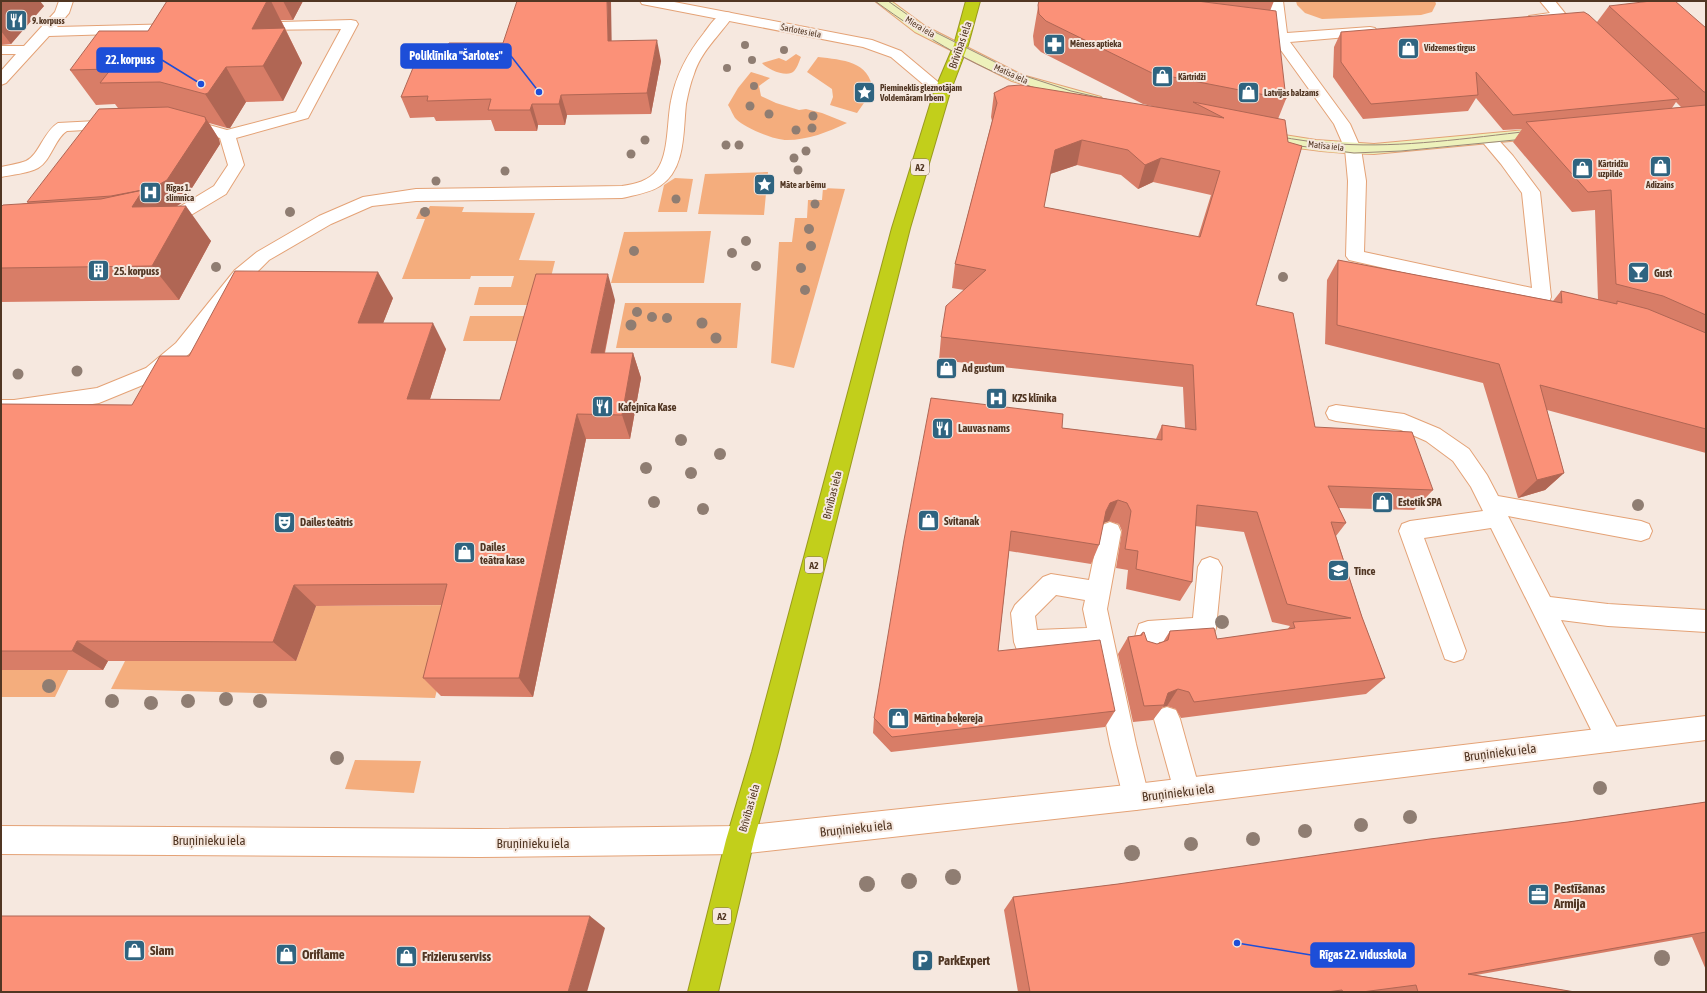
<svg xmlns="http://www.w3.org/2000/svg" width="1707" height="993" viewBox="0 0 1707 993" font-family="'Asap Condensed',sans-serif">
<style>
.green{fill:#f4ad7d}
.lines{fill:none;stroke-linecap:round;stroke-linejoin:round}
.lane-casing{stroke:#e4a276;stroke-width:2}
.street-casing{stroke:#e4a276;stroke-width:2}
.secondary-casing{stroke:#e4a276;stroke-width:2}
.highway-casing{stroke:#9a991e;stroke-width:2}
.lane{fill:#fff;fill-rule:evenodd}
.street{fill:#fff;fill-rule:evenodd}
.secondary{fill:#edf1bb;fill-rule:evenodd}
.highway{fill:#c2cf1b;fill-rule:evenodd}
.tram{stroke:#9c8778;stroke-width:1}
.tree{fill:#8f7d72}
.wall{fill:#d87d67;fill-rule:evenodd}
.shaded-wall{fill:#b06654}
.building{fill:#fb9178;stroke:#b06654;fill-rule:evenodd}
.labels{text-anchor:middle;stroke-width:4;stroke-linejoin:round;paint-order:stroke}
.far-poi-label{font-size:9px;font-weight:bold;fill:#513623;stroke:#f6e8df;text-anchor:start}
.far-street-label{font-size:9px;fill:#513623;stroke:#f6e8df}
.shield{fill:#f6e8df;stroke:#826b5b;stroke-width:1}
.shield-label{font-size:10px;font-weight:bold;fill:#513623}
.street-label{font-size:11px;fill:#513623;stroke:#f6e8df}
.poi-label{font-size:11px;font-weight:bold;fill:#513623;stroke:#f6e8df;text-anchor:start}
.near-street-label{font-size:13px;fill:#513623;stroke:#f6e8df}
.near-poi-label{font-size:13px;font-weight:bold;fill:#513623;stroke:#f6e8df;text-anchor:start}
.leader{fill:none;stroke:#1d4ed8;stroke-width:1.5}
.callout-dot{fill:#1d4ed8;stroke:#f6e8df;stroke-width:1.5}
.callout{fill:#1d4ed8;stroke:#1d4ed8;stroke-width:1.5}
.callout-label{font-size:12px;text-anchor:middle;font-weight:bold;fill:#fff}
</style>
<rect width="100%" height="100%" fill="#f6e8df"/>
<!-- green -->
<path class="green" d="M1296,1H1435L1436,4L1432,12L1421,15L1322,19L1305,13L1297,5Z
M796,54L801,57C799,61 797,71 791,73C783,76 767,69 762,63L779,58L786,61Z
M818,57C843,60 869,61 873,90L857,113L830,105L833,97L832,89L807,72Z
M751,72L770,78L759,86L761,96L776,103L799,110L806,109L822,113L847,123C828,132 808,140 787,140C774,140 745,128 736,119C733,116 731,109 728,105L738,88Z
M768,172L764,215L698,214L705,174Z
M675,178L693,179L687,212H658L664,185Z
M823,188L845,189L794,368L771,363L779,242H792L795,218H807L808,200H822Z
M430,206L464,207L462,212L535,213L519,260L555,261L544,305H474L479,287H511L514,276H471L470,279H402L425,219H416L421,208L428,209Z
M711,231L704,283H611L624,232Z
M625,303H741L737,348H616Z
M470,316H541L521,341H463Z
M458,605L435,698L111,689L125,661H296L316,606Z
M73,660L55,697H1V670Z
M355,760L421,761L414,793L345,789Z"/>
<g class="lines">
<defs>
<path id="lane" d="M59,1H73L69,13L57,27L179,24L184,25L186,28L184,31L179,32L49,36L6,83L1,85V71L16,54H1V46H24L55,12Z
M1269,1H1283L1287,33L1370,27L1375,28L1377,31L1375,34L1370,35L1290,42L1350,124L1361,149L1366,181L1364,252L1532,288L1522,193L1501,164L1480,139L1482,135L1488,134L1494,135L1513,156L1540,192L1551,297L1549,302L1542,304L1349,260L1346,256L1348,181L1345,149L1334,124L1275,42L1260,39L1258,36L1260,33H1272Z
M1540,1H1555L1568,17L1566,20C1555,23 1540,25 1529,22L1527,19L1529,16L1550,13Z
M726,12L731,13L733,16C720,35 701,51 694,74C690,84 688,94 686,104C683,131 686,169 660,186C649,193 635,195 622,198L416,201L372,206L331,224L269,260L249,280L190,353L160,378L99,403L14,416H1V400H14L97,388L146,368L176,343L235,270L257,252L319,216L363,197L416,189L622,186C635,184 649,181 657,170C669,154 667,120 671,101C676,74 688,53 704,33C710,25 717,14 726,12Z
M351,20L356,21L358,24L308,118L236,138L244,165L226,194L181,221L161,225L155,223L152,219L155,215L171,212L214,186L228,165L220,138L178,126L176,123L178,120L184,118L227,130L296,112L341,29L253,30L248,29L246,26L248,23Z
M116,120L122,122L124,125L122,128L67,131C55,138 51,161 38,168C29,173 11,175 1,177V167C9,165 18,164 26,161C39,155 44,131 58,123Z
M1336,405L1404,414L1440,429L1469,449L1487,475L1498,496L1641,521L1649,524L1652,531L1649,538L1641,541L1508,516L1550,597L1608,604L1706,610V632L1608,626L1561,620L1618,730L1622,739L1618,748L1609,752L1600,748L1491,528L1424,538L1466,651L1463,659L1454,662L1445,659L1399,531L1402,524L1410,521L1483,511L1471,487L1453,461L1426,441L1401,430L1336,421L1329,419L1326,413L1329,407Z
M1110,522L1118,525L1121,532L1107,609L1136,744L1149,797L1145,806L1136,810L1127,806L1123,797L1110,744L1091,650L1026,653L1017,650L1014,642L1011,613L1015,605L1043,577L1051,574L1089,580L1099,532L1102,525ZM1056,595L1085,600L1083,609L1087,628L1037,630L1035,616Z
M1210,557L1218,560L1222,567L1216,628L1213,636L1204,639L1159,642L1155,657L1146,660L1137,657C1132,646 1135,635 1139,624L1148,621L1193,618L1198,567L1202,560Z
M1167,707L1176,710L1180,719L1200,791L1196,800L1187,804L1178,800L1174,791L1154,719L1158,710Z"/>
<path id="street" d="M640,1H669L872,40L901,51L950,92L948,95L942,97L936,95L891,57L863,47L647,5L642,4Z
M1706,716V740L1136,810L740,854L479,857L1,854V826L479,829L740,826L1136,784Z"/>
<path id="secondary" d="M875,1H891L925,26L1022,75L1101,97L1103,100L1101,103L1095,105L1012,81L915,32Z
M1547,128L1553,129L1555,133L1553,137L1374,154C1335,154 1297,149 1259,141L1253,140L1251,136L1253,132L1259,131L1316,140L1374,144Z"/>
<path id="highway" d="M966,1H980L968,45L950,92L910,228L778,752L754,840L718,992H688L726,840L752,752L892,228L934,92L954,45Z"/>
</defs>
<!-- lane casing -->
<use href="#lane" class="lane-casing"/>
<!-- street casing -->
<use href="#street" class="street-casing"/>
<!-- secondary casing -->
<use href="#secondary" class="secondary-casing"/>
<!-- highway casing -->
<use href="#highway" class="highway-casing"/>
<!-- lane -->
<use href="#lane" class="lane"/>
<!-- street -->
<use href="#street" class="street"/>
<!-- secondary -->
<use href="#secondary" class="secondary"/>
<!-- highway -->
<use href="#highway" class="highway"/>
<!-- tram -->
<path class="tram" d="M875,1C924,37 984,73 1042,90
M888,1L925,27L1019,74L1071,91L1114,101
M1276,136C1297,140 1318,143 1339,144C1403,148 1468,138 1531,131
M1292,145L1354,153L1401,151L1525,139"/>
</g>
<!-- trees -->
<g class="tree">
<circle cx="745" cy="45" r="4"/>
<circle cx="784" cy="50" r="4"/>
<circle cx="752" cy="60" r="4"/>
<circle cx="727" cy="68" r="4"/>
<circle cx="754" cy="86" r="4"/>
<circle cx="750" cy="106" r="4.5"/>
<circle cx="769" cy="114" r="4.5"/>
<circle cx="813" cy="116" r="4.5"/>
<circle cx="812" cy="128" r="4.5"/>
<circle cx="796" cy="130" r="4.5"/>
<circle cx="645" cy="140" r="4.5"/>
<circle cx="726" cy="145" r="4.5"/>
<circle cx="739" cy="145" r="4.5"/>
<circle cx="806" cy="151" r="4.5"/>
<circle cx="631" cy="154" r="4.5"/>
<circle cx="794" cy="158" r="4.5"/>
<circle cx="798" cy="170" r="4.5"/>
<circle cx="505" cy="171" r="4.5"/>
<circle cx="436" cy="181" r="4.5"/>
<circle cx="676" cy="199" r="4.5"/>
<circle cx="815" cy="204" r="4.5"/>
<circle cx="290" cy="212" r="5"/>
<circle cx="425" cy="212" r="5"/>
<circle cx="809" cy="229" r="5"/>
<circle cx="746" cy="241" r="5"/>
<circle cx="811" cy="246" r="5"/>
<circle cx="634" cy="251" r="5"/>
<circle cx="732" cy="253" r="5"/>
<circle cx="756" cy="266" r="5"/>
<circle cx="216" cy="267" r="5"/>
<circle cx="801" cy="268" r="5"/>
<circle cx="1283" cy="277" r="5"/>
<circle cx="805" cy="290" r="5"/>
<circle cx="637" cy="312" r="5"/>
<circle cx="652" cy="317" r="5"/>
<circle cx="667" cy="318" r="5"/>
<circle cx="702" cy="323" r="5.5"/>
<circle cx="631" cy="325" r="5.5"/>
<circle cx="716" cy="338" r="5.5"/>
<circle cx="77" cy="371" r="5.5"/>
<circle cx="18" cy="374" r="5.5"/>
<circle cx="681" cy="440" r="6"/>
<circle cx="720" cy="454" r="6"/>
<circle cx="646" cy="468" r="6"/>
<circle cx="691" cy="473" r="6"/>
<circle cx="654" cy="502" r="6"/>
<circle cx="1638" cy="505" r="6"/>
<circle cx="703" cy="509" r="6"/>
<circle cx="1222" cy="622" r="7"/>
<circle cx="49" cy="686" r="7"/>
<circle cx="226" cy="699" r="7"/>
<circle cx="112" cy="701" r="7"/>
<circle cx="188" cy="701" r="7"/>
<circle cx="260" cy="701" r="7"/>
<circle cx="151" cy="703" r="7"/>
<circle cx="337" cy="758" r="7"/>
<circle cx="1600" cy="788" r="7"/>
<circle cx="1410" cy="817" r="7"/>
<circle cx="1361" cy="825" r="7"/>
<circle cx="1305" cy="831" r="7"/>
<circle cx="1253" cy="839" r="7"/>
<circle cx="1191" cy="844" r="7"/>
<circle cx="1132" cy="853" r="8"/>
<circle cx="953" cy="877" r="8"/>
<circle cx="909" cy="881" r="8"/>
<circle cx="867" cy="884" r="8"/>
<circle cx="1662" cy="958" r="8"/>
</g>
<!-- wall -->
<path class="wall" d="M1,1L44,6L11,44L1,45Z
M167,1H303L293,20H281L302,63L283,101L246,102L230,128H227L209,123L219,139L220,144L183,202L177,206L211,241L179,300L1,302V207L28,203L27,202L118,108L115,104L96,105L70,70L148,31Z
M1039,1H1274L1270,11L1286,99L1278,119L1256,305L1315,427L1433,490L1414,510L1339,508L1346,523L1336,536L1362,617L1385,678L1366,694L1181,718L1176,709L1167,706L1163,707L1153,720L1133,722L1118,654L1128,637L1140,635L1142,633L1147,641L1157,644L1163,642L1170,631L1217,639L1287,630L1290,626L1272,622L1244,532L1195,526L1192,582L1180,601L1126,589L1128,570L1116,568L1122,531L1119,524L1109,521L1103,523L1099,545L1091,564L1009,551L998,651L1115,711L1105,727L891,752L873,733L874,718L1062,428L1156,439L1162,425L1185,428L1183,387L939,360L941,337L964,290L952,288L955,264L992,121L991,117L994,93L1156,107L1143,104L1041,52L1034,45L1033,36ZM1077,165L1121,175L1138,189L1153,182L1211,195L1198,237L1044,207L1050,174Z
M1609,6L1706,28V453L1547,410L1564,473L1545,490L1518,498L1483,383L1325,344L1327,280L1338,260L1553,301L1561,291L1598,300L1595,210L1572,212L1513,142L1522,129L1503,130L1476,98L1468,111L1363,119L1333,77L1334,47L1341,32L1597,22ZM1676,102L1681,107L1672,108Z
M612,41L661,61L651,114L567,115L565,125H538L537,131H495L491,120L436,121L434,117L410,118L401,97L448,45L503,43Z
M393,298L383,323L446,349L430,399L500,400L615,300L605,353H633L641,378L630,439H586L533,697L441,696L423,678L442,605L316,606L296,661H108L103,670H1V404L132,405L189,356Z
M1706,802V970L1692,937L1476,975L1575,992H1018L1004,910L1013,897L1118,884L1568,822Z"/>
<!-- shaded-wall -->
<path class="shaded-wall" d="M1,1H40L44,6L11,44L1,31Z
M267,1H271L302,63L283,101L263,66L252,29Z
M283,1H303L293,20Z
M607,1H611L612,62L608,41Z
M657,40L661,61L651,114L647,93Z
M226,67L246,102L230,128H227L205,94Z
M561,95L567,115L565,125L559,104Z
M532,104L538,125L537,131L530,110Z
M205,117L219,139L220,144L183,202L169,211V225L111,196Z
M1082,140L1077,165L1050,174L1055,150Z
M1161,158L1153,182L1138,189L1145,165Z
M186,206L211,241L179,300L152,266Z
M378,272L393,298L373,349L358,323Z
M608,274L615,300L599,379L591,353Z
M433,323L446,349L422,424L407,399Z
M633,353L641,378L630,439L622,415Z
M577,414L586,439L533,697L519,678Z
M1564,473L1545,490L1518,498L1537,480Z
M1118,500L1109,521L1101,524L1106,511L1110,503Z
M294,585L316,606L296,661L273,642Z
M77,641L108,661L103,670L72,651Z
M1178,689L1167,706L1163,707L1164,705L1168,693Z
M590,916L605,928L587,992H568Z"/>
<!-- building -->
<path class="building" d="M167,1H267L252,29L285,28L263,66L226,67L208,93L205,94L160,82L100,83L111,69L70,70L99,31H148Z
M517,1H607L608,41L657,40L647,93L561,95L559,104H532L530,110H488L491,99L427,101L428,96L401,97L422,46L448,45L449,43H503Z
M1039,1H1197L1276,11L1286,99L1152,73L1046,21L1039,14L1038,5Z
M1651,1H1675L1706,28V92H1704L1609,6Z
M1584,12L1589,15L1679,99L1513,115L1476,72L1478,95L1371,104L1341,62V32Z
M1021,85L1224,118L1193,102L1285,120L1288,142L1302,146L1256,305L1293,313L1315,427L1412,432L1433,490L1328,486L1346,523L1331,522L1362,617L1385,678L1194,702L1189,692L1178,689L1168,693L1164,705L1144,706L1128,637L1142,635V633L1144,632L1147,641L1157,644L1168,640L1170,631L1214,628L1217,639L1295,628L1293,622L1351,618L1287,604L1257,512L1197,505L1192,582L1136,569L1138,551L1125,549L1131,511L1127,503L1118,500L1110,503L1106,511L1099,545L1011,531L998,651L1100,640L1115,711L892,737L874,718L904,540L931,398L1063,414L1062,428L1162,440V425L1196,430L1193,365L941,337L946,306L986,270L955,264L997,103L994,93L1008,86ZM1082,140L1128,150L1145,165L1161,158L1220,171L1200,237L1044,207L1055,150Z
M1706,105V315L1663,296L1616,284L1611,190L1588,192L1526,122Z
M168,107L205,117L206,121L167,180L153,188L111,196L27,202L99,109Z
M143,190L132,207L186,206L152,266L1,268V207L3,205L101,199Z
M1338,260L1562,303L1561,291L1617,304V301L1648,309L1706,333V429L1540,385L1564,473L1537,480L1499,364L1337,325Z
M235,271L378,272L358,323H433L407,399L500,400L536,274H608L591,353H633L622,415L577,414L519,678H423L447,584L294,585L273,642L77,641L72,651H1V404L132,405L160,356H189Z
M1706,802V932L1468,974L1575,992H1418L1416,985L1362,992H1343L1342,990L1327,992H1030L1013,897L1118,884L1430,839L1568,822Z
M1,916H590L568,992H1Z"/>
<!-- icons -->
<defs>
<symbol id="restaurant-square" viewBox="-11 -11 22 22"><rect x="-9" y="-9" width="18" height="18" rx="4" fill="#2f6480" stroke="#f6e8df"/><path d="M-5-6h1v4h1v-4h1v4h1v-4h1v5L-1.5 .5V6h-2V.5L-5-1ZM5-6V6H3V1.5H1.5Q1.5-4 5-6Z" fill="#fff"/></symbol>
<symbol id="pharmacy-square" viewBox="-11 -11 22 22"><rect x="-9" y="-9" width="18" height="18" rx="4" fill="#2f6480" stroke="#f6e8df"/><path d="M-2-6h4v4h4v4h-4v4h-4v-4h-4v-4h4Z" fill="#fff"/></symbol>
<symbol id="shop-square" viewBox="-11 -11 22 22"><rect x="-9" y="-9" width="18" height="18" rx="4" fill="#2f6480" stroke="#f6e8df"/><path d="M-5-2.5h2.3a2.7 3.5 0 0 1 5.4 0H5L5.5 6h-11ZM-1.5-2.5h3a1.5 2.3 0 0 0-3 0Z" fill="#fff"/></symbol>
<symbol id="sight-square" viewBox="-11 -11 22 22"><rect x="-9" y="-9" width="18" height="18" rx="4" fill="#2f6480" stroke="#f6e8df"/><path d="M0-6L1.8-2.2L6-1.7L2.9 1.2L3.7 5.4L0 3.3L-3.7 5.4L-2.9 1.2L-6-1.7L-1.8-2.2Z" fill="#fff"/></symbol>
<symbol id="hospital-square" viewBox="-11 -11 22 22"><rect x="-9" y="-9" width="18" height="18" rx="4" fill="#2f6480" stroke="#f6e8df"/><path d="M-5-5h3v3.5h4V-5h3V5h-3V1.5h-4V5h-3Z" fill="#fff"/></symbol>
<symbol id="building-square" viewBox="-11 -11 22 22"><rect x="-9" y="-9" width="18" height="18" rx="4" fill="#2f6480" stroke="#f6e8df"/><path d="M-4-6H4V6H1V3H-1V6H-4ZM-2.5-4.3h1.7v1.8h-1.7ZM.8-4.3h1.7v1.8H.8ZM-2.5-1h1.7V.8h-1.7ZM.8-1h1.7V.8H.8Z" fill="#fff"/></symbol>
<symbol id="bar-square" viewBox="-11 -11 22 22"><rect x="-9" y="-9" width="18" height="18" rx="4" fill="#2f6480" stroke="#f6e8df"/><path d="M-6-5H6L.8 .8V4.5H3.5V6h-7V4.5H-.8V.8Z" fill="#fff"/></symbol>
<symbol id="theatre-square" viewBox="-11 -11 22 22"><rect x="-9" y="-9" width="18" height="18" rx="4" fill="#2f6480" stroke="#f6e8df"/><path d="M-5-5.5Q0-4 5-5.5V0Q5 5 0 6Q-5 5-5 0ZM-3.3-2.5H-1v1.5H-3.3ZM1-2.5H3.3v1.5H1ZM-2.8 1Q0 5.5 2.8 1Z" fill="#fff"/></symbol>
<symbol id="school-square" viewBox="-11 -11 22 22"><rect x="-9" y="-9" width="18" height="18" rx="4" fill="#2f6480" stroke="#f6e8df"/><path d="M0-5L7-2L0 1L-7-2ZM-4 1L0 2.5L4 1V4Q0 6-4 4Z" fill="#fff"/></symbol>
<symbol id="office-square" viewBox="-11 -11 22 22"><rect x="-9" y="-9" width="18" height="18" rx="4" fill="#2f6480" stroke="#f6e8df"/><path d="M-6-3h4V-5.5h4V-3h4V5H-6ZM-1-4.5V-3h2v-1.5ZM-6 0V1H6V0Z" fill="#fff"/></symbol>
<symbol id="parking-square" viewBox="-11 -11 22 22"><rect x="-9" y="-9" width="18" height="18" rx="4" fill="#2f6480" stroke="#f6e8df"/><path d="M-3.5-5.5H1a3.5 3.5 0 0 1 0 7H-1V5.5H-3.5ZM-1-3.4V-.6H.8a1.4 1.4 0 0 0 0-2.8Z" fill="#fff"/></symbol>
</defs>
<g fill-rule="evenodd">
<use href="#restaurant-square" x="4" y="8" width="25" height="25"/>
<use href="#pharmacy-square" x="1042" y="32" width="25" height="25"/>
<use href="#shop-square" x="1396" y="36" width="25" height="25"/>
<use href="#shop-square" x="1150" y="64" width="25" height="25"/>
<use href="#sight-square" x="852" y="80" width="25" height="25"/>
<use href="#shop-square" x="1236" y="80" width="25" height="25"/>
<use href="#shop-square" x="1648" y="154" width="25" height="25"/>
<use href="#shop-square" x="1570" y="156" width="25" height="25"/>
<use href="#sight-square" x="752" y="172" width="25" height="25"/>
<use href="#hospital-square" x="138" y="180" width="25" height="25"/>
<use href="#building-square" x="86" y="258" width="25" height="25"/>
<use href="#bar-square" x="1626" y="260" width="25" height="25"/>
<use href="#shop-square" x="934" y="356" width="25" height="25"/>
<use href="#hospital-square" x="984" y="386" width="25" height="25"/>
<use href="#restaurant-square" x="590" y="394" width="25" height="25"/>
<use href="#restaurant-square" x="930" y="416" width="25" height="25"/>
<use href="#shop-square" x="1370" y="490" width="25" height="25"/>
<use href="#shop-square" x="916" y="508" width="25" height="25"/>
<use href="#theatre-square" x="272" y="510" width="25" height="25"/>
<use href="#shop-square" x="452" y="540" width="25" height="25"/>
<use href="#school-square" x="1326" y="558" width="25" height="25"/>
<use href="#shop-square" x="886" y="706" width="25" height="25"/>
<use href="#office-square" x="1526" y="882" width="25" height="25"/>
<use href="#shop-square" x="122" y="938" width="25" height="25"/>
<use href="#shop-square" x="274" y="942" width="25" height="25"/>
<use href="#shop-square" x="394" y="944" width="25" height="25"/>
<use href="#parking-square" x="910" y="948" width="25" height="25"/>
</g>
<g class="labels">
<!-- far-poi labels -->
<g class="far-poi-label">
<text x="32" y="24">9. korpuss</text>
<text x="1070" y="47">Mēness aptieka</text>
<text x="1424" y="51">Vidzemes tirgus</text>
<text x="1178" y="80">Kārtridži</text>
<text x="880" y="91">Piemineklis gleznotājam<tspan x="880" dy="10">Voldemāram Irbem</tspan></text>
<text x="1264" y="96">Latvijas balzams</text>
<text x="1598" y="167">Kārtridžu<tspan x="1598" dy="10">uzpilde</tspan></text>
<text x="780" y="188">Māte ar bērnu</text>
<text x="1660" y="188" text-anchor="middle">Adizains</text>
<text x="166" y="191">Rīgas 1.<tspan x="166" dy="10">slimnīca</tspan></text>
</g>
<!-- far-street labels -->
<g class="far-street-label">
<text transform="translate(920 27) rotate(31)" y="3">Miera iela</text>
<text transform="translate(801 31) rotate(11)" y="3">Šarlotes iela</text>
<text transform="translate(1011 74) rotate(24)" y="3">Matīsa iela</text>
<text transform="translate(1326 146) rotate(6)" y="3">Matīsa iela</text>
</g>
<!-- shield labels -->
<g class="shield">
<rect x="911" y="159" width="18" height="16" rx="3"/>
<rect x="805" y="557" width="18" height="16" rx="3"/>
<rect x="713" y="908" width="18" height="16" rx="3"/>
</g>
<g class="shield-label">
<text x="920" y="171">A2</text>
<text x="814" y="569">A2</text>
<text x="722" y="920">A2</text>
</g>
<!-- street labels -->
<g class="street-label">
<text transform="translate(960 45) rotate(-71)" y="4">Brīvības iela</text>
<text transform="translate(832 495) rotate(-76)" y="4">Brīvības iela</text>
<text transform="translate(749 808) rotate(-74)" y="4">Brīvības iela</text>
</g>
<!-- poi labels -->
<g class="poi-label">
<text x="114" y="275">25. korpuss</text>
<text x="1654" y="277">Gust</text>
<text x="962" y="372">Ad gustum</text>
<text x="1012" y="402">KZS klīnika</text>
<text x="618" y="411">Kafejnīca Kase</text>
<text x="958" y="432">Lauvas nams</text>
<text x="1398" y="506">Estetik SPA</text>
<text x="944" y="525">Svitanak</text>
<text x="300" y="526">Dailes teātris</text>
<text x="480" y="551">Dailes<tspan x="480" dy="13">teātra kase</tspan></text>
<text x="1354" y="575">Tince</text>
<text x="914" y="722">Mārtiņa beķereja</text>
</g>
<!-- near-street labels -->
<g class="near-street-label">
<text transform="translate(1500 752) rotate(-7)" y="5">Bruņinieku iela</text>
<text transform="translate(1178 792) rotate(-7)" y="5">Bruņinieku iela</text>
<text transform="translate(856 828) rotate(-6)" y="5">Bruņinieku iela</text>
<text x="209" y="845">Bruņinieku iela</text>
<text x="533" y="848">Bruņinieku iela</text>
</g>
<!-- near-poi labels -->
<g class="near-poi-label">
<text x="1554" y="893">Pestīšanas<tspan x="1554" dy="15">Armija</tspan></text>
<text x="150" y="955">Siam</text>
<text x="302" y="959">Oriflame</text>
<text x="422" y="961">Frizieru serviss</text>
<text x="938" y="965">ParkExpert</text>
</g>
</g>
<!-- callouts -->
<path class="leader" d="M539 92L511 56M201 84L162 60M1237 943L1311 955"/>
<g class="callout-dot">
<circle cx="539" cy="92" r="4"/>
<circle cx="201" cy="84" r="4"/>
<circle cx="1237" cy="943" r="4"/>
</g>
<g class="callout">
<rect x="401" y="44" width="110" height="24" rx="4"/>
<rect x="97" y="48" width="65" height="24" rx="4"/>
<rect x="1311" y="943" width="103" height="24" rx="4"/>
</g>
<g class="callout-label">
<text x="456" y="60">Poliklīnika "Šarlotes"</text>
<text x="130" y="64">22. korpuss</text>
<text x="1363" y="959">Rīgas 22. vidusskola</text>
</g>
<!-- border -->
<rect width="1707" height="993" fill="none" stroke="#513623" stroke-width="4"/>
</svg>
